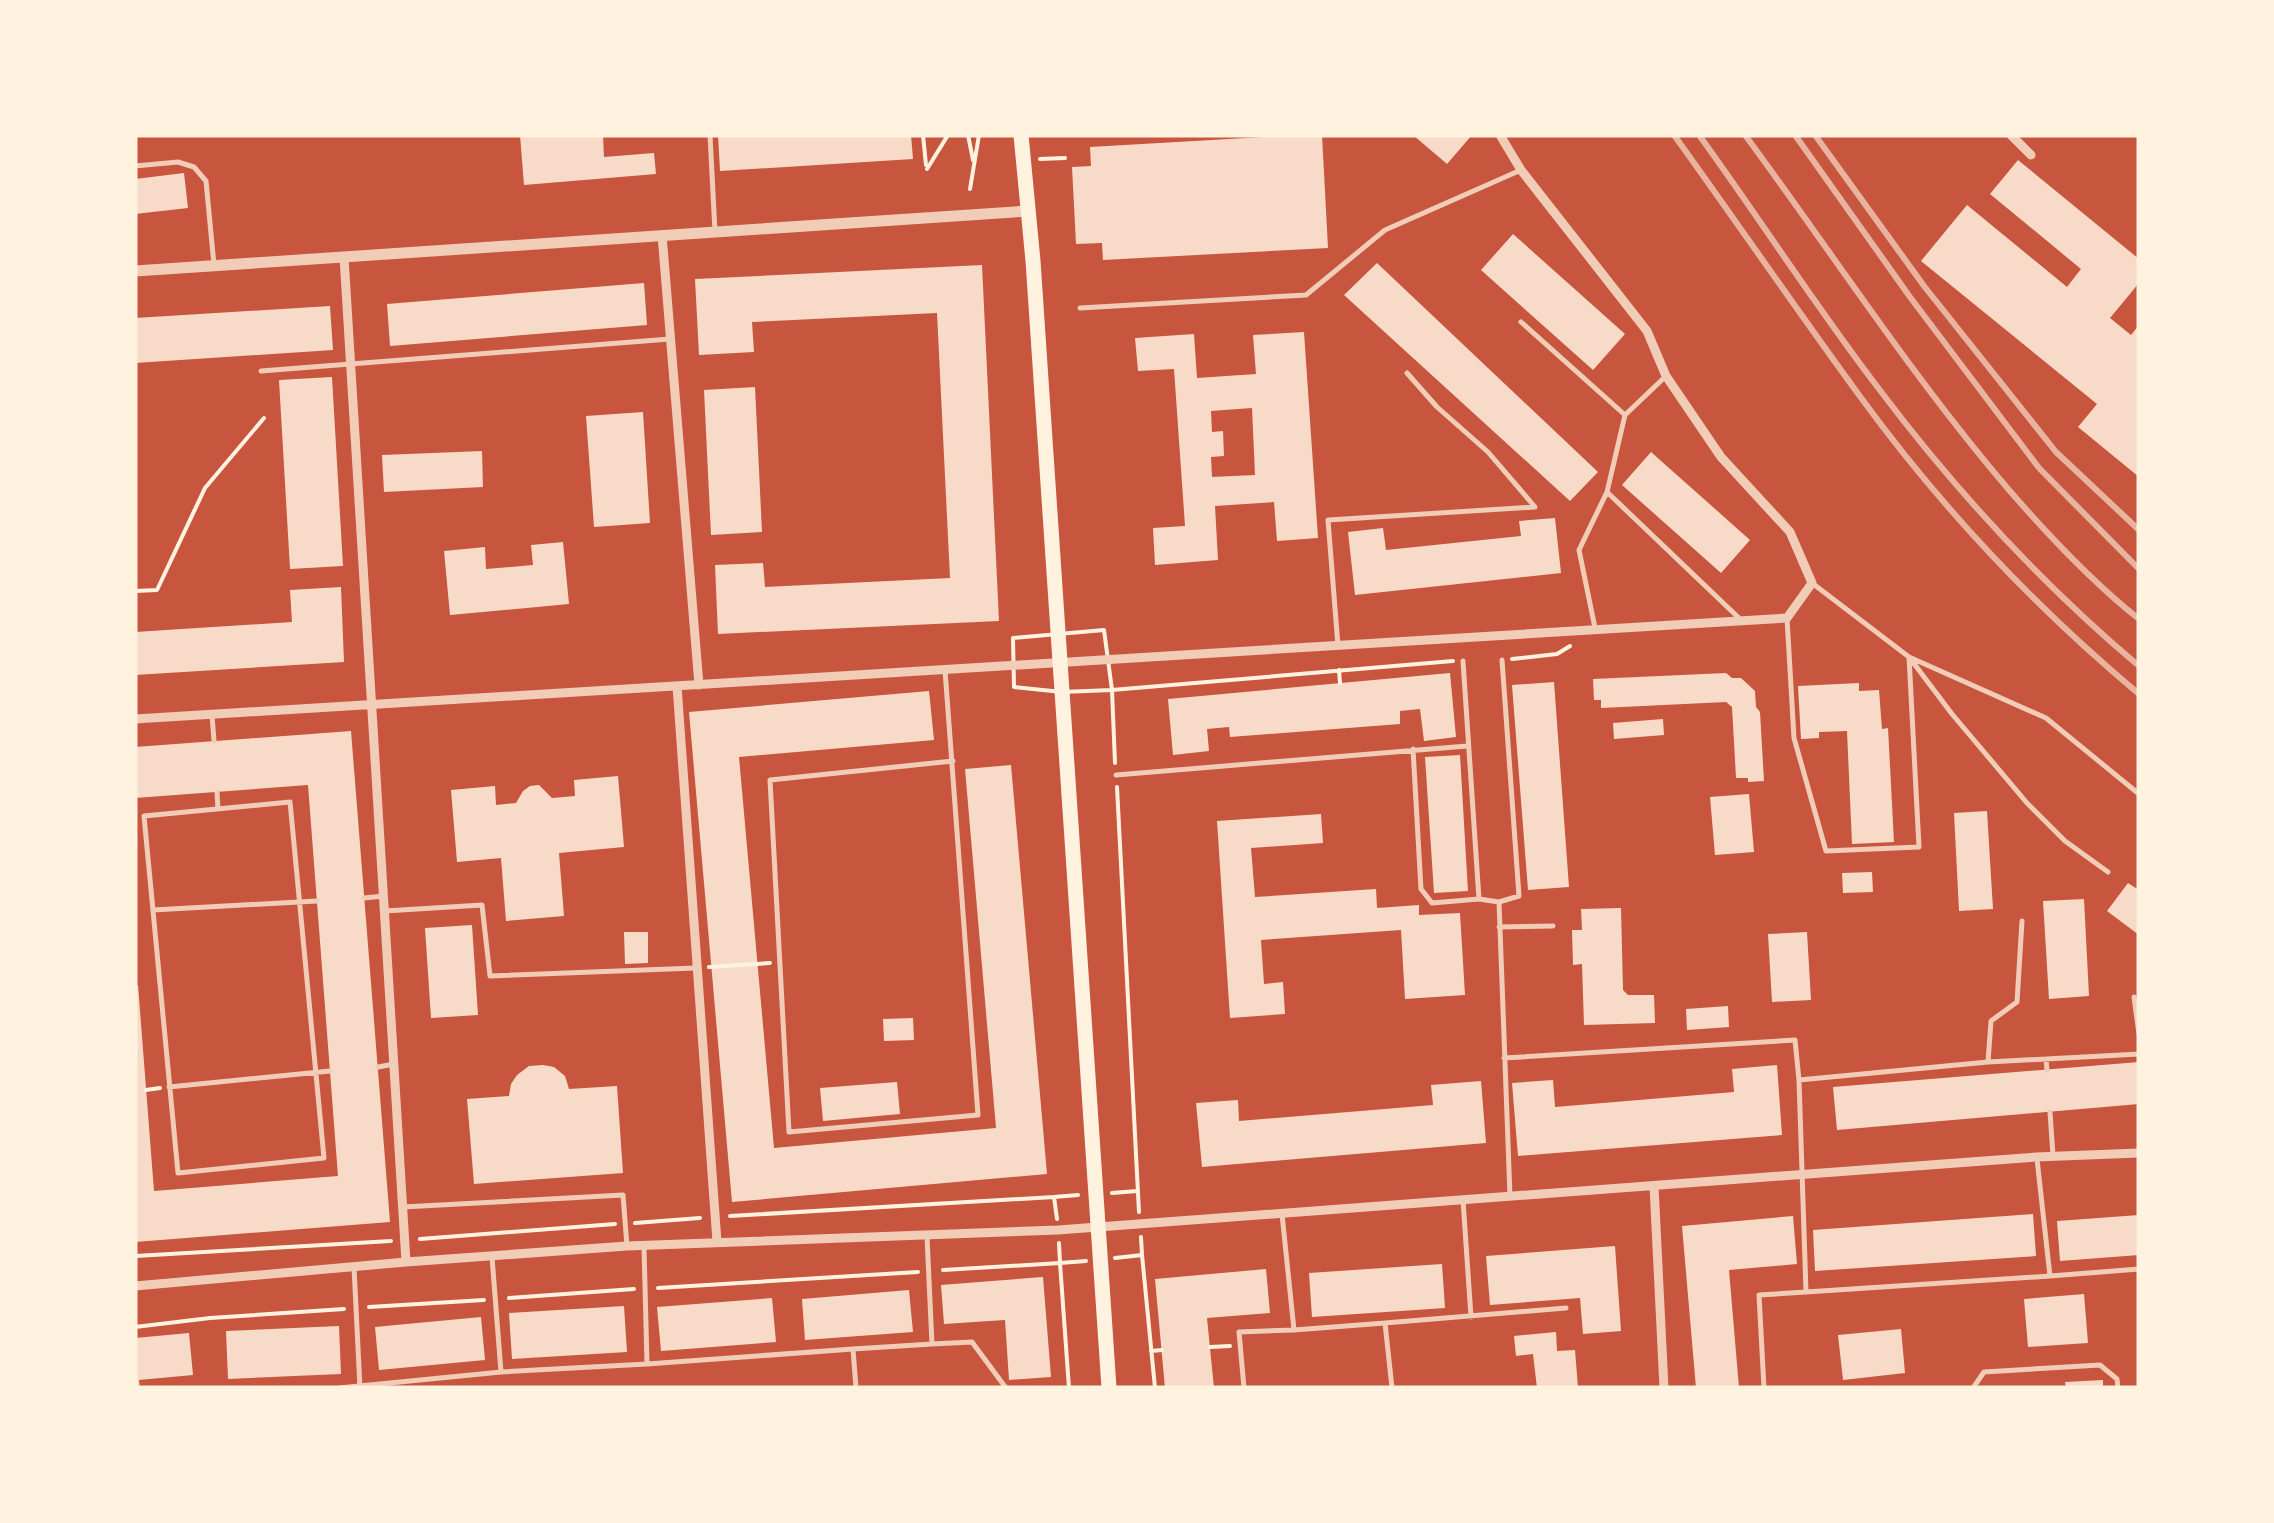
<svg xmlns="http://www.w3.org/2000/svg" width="2274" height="1523" viewBox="0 0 2274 1523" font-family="Roboto,sans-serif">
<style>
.building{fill:#f7dbc8;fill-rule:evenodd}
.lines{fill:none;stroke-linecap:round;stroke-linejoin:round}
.path{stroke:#fff3e0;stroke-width:4}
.service{stroke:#f1ccb7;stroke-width:5}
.minor{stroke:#f1ccb7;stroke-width:9}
.tertiary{stroke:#f1ccb7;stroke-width:11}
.primary{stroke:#fff3e0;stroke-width:15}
.rail{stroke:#e9b49f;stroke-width:6}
</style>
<rect width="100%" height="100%" fill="#c8553d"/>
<!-- building -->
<path class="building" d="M520,135H603L604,157L654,153L656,174L524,185Z
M718,135H911L913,159L720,171Z
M1299,135H1322L1328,248L1103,260L1102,243L1076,244L1072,167L1091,166L1090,147Z
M1413,135H1472L1447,164Z
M2018,160L2139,259V283L2110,318L2131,335L2139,325V477L2078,427L2097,404L1921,261L1967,205L2067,287L2081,269L1990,194Z
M184,173L188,208L135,214V179Z
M1513,234L1625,334L1593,370L1481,270Z
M1377,263L1598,472L1570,501L1344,295Z
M982,265L999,621L718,634L715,565L763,563L765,587L950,578L937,313L752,322L754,352L699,355L695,279Z
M644,283L647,325L390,346L387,304Z
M330,306L333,350L135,363V318Z
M1304,332L1318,538L1277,541L1274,502L1215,506L1218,560L1155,565L1153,528L1185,526L1174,369L1138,371L1135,338L1194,334L1197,378L1256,374L1253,335ZM1252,408L1255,475L1212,477L1211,457L1224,456L1223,431L1212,432L1211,411Z
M332,377L343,566L290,569L279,380Z
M755,387L762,532L711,535L704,390Z
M643,412L650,523L594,527L586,416Z
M482,451L483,487L384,492L382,455Z
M1651,452L1750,540L1721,573L1622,485Z
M1555,518L1561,573L1355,595L1348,532L1383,528L1386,550L1521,536L1519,521Z
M563,542L569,604L450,615L444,551L485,547L486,569L533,565L531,545Z
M341,587L344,662L135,675V632L292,622L290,590Z
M1450,673L1456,737L1424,741L1420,709L1400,711V724L1230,737L1229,727L1207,729L1209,751L1173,755L1168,699Z
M1726,673L1732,678H1741L1755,691L1756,707L1760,712L1764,781L1748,782V778H1736L1732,707L1726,702L1601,708V700H1594L1593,679Z
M1554,682L1569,887L1528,890L1512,685Z
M1859,683V691L1879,690L1882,729L1888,728L1894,842L1852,844L1847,731L1819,732V738L1801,739L1798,686Z
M929,691L934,740L739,757L774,1148L996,1128L965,769L1011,765L1047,1174L732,1202L689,712Z
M1663,719L1664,735L1614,739L1613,723Z
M351,731L390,1222L135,1242V985H138L154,1191L338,1176L308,785L135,798V747Z
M1460,755L1468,891L1434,893L1425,757Z
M618,776L624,847L559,853L564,916L506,921L501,858L457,862L451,790L495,786L496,805L516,803L523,791L530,786L539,785L552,798L575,796L574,780Z
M1749,794L1754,852L1715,855L1710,797Z
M1987,811L1993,909L1959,911L1954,813Z
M1321,814L1323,843L1251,848L1255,897L1376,889L1377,908L1419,905V915L1460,913L1465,995L1405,999L1401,930L1261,940L1264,984L1283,982L1285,1014L1230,1018L1217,821Z
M1872,872L1873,892L1843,893L1842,873Z
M2128,883L2139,890V935L2107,911Z
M2084,899L2089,996L2049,999L2043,901Z
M1621,908L1623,990L1628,995H1654L1655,1023L1584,1025L1582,964L1573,965L1572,930H1582L1581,909Z
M472,925L478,1015L431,1018L425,928Z
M624,932H648V963L625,964Z
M1807,932L1811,1000L1772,1002L1768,934Z
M1728,1006L1729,1027L1687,1030L1686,1009Z
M913,1018L914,1040L884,1041L883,1019Z
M2139,1062V1104L1837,1130L1833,1087Z
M543,1065L554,1067L565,1076L569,1089L617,1086L623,1173L474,1184L467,1099L509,1096L511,1084L517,1075L529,1066Z
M1777,1065L1782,1135L1518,1156L1512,1083L1553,1080L1555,1107L1734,1092L1732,1069Z
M1481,1081L1486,1143L1202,1167L1196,1103L1238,1100L1239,1121L1433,1105L1431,1085Z
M897,1082L900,1114L823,1121L820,1088Z
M2033,1214L2036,1256L1815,1271L1813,1230Z
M2139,1215V1255L2060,1261L2057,1221Z
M1793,1216L1797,1264L1729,1270L1739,1388H1696L1682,1226Z
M1615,1246L1621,1331L1583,1334L1580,1298L1490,1305L1486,1256Z
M1442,1264L1445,1308L1312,1317L1309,1273Z
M1266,1269L1270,1313L1207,1318L1214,1388H1165L1155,1279Z
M1043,1277L1051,1377L1009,1380L1005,1320L944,1324L941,1285Z
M909,1290L913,1332L805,1340L802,1299Z
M2084,1294L2088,1343L2028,1347L2024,1299Z
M772,1298L776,1342L661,1351L657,1307Z
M624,1306L627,1352L512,1359L509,1313Z
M481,1317L485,1360L379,1370L375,1327Z
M339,1326L341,1374L228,1379L226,1331Z
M1901,1329L1905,1373L1843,1380L1838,1335Z
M1556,1332L1557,1351L1575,1350L1578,1388H1537L1533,1354L1516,1356L1514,1336Z
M189,1333L193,1375L139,1380L140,1388H135V1338Z
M2103,1380V1388H2066L2065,1382Z"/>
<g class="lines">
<!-- path -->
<path class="path" d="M923,135L926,165
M968,135L973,160
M1040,159L1065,158
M927,169L948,135
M970,189L979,135
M135,591L157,590L205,488L264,418
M1104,630L1112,690L1062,692L1014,687L1013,638Z
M1512,659L1557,654L1570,646
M1339,670L1340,683
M1115,763L1112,690L1453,661
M1117,787L1139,1212
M709,967L770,963
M146,1090L160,1088
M1112,1193L1137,1191
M730,1216L1054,1197
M1057,1219L1054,1197L1078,1195
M635,1223L700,1218
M420,1239L615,1224
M1059,1243L1060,1263L1086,1261
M1142,1255L1155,1388
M135,1256L391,1241
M1115,1258L1142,1255L1141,1237
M943,1270L1060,1263L1069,1388
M658,1288L918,1272
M509,1298L634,1289
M369,1307L484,1300
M135,1327L210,1318L344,1309
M1210,1347L1230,1346
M1151,1351L1162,1350"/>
<!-- service -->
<path class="service" d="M710,135L715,232
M135,166L178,162L194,167L206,181L214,265
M1080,308L1306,295L1385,230L1521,170
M1521,322L1625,415L1607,492L1579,550L1595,628
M261,371L670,339
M1625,415L1666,376
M1607,492L1741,620
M1812,583L1909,657L1952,714L2027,803L2065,841L2108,872
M1787,618L1794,738L1826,851L1919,847L1909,657L2046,718L2139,794
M1338,646L1328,520L1535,507L1488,452L1437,407L1407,373
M1463,661L1479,899L1499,902L1519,896L1502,660
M945,670L978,1115L789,1132L770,780L953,761
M212,715L214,741
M1413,749L1421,889L1432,903L1479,899
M1116,775L1467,746
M217,792L218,809
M290,802L324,1158L178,1173L144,816Z
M364,898L384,896
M1499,902L1510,1196
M153,910L317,901
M385,911L482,905L490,976L695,968
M1499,927L1553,926
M2134,997L2139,1034
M1504,1058L1795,1040L1799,1080
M2046,1059L2047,1070
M1988,1062L1991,1021L2017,1002L2022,921
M378,1067L394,1064
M169,1087L330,1071
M2050,1112L2053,1156
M1463,1200L1471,1317
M403,1207L623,1195L627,1246
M1282,1214L1294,1330L1385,1323L1392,1388
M927,1237L932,1344L972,1342L1006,1388
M644,1247L647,1364L853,1349L856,1388
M492,1257L501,1372L647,1364
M354,1267L360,1388
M2050,1276L2139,1269
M1806,1292L2050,1276L2037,1159
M1385,1323L1566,1308
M853,1349L932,1344
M339,1388L501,1372
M1244,1388L1239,1332L1294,1330
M1764,1388L1759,1295L1806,1292L1799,1080L1988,1062L2139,1054
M1973,1388L1984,1372L2100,1365L2117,1379L2118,1388"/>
<!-- minor -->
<path class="minor" d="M2011,135L2031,155
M662,235L699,685
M344,257L406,1262
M677,686L717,1242
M135,719L1787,618L1812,583L1790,532L1721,457L1666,376L1647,331L1521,170L1500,135
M1654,1186L1664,1388
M135,1286L406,1262L627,1246L1058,1230L2036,1157L2139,1153"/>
<!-- tertiary -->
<path class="tertiary" d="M135,271L1028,211"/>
<!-- primary -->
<path class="primary" d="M1021,135L1033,261L1109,1388"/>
<!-- rail -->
<path class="rail" d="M1674,135C1736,221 1796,309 1859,395C1939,505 2035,607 2139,694
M1699,135C1760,219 1816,307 1879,389C1955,490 2043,585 2139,666
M1745,135C1833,254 1913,378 2009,490C2049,536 2091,581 2139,619
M1795,135L1910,297L2039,468L2139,569
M1815,135L1924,286L2056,452L2139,530"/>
</g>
<!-- border -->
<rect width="2274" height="1523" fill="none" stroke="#fff3e0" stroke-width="275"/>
</svg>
